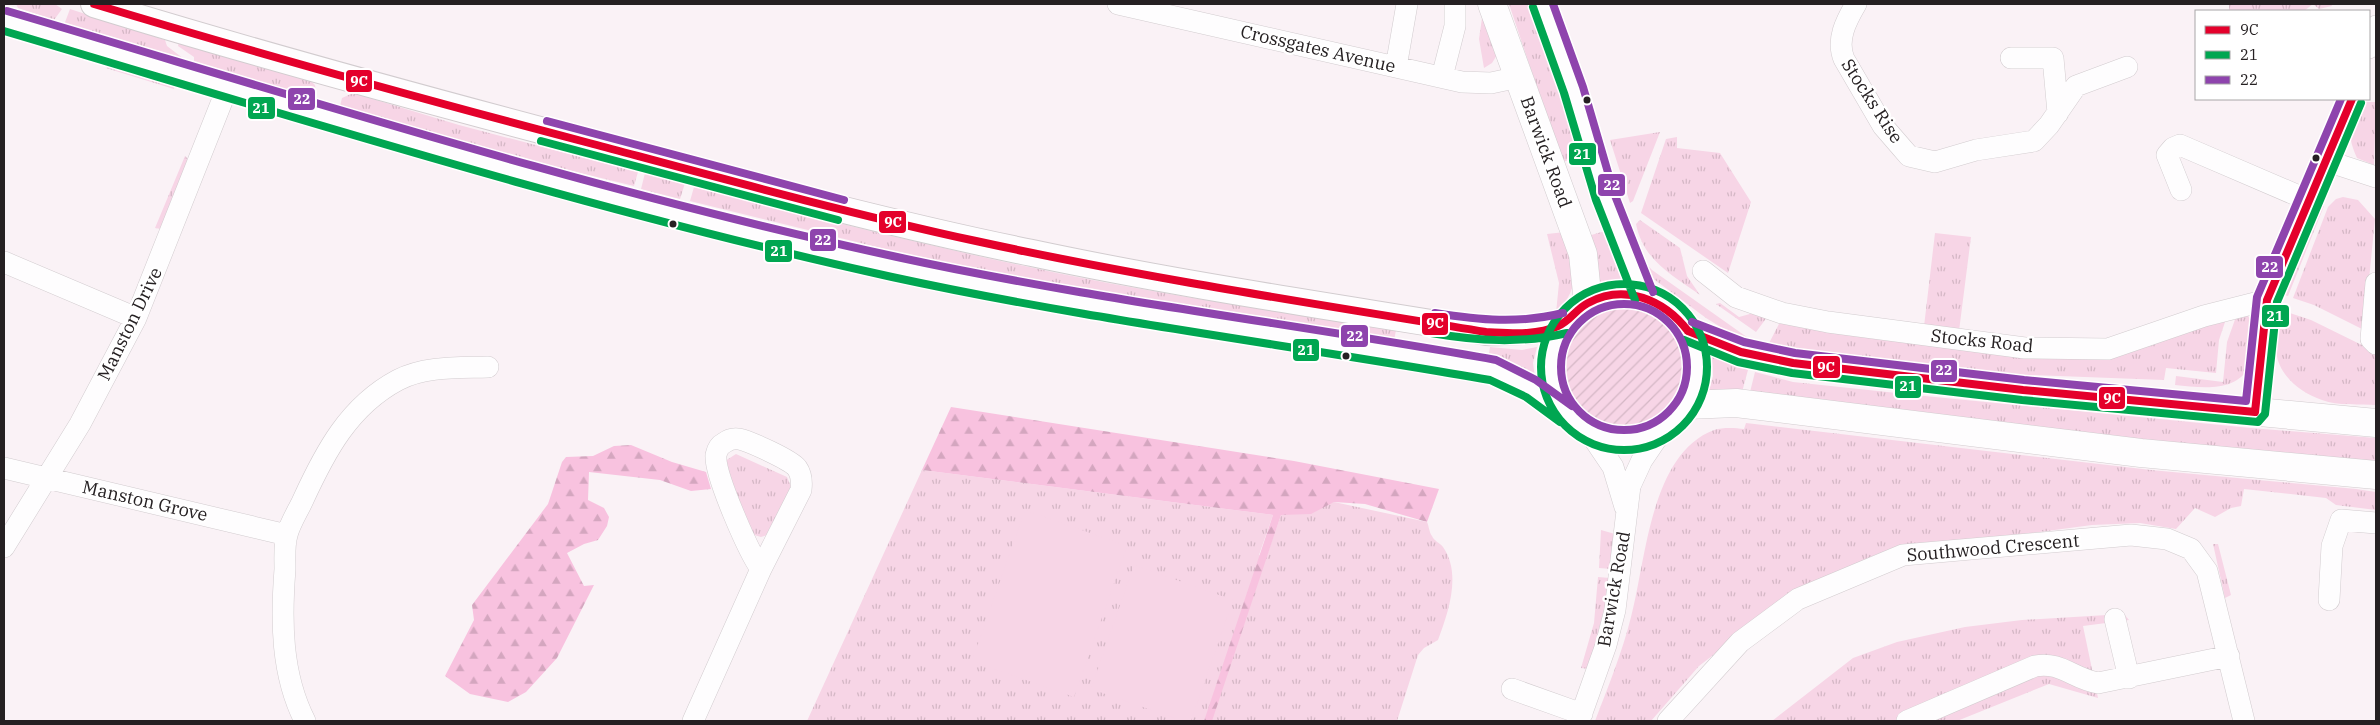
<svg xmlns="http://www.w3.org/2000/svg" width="2380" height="725" viewBox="0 0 2380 725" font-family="'IBM Plex Serif',serif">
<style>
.grass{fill:url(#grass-tufts)}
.forest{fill:url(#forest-firs)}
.garden{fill:url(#garden-furrows)}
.pitch{fill:#f7d5e6}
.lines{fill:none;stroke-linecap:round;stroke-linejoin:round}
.minor-casing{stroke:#d2cccf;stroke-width:22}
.major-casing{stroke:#d2cccf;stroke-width:28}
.highway-casing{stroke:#d2cccf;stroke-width:29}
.minor{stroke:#fefdfe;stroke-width:21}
.major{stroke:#fefdfe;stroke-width:26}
.highway{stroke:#fefdfe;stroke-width:28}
.bus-1-casing{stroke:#fff;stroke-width:11}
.bus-2-casing{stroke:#fff;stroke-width:11}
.bus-3-casing{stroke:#fff;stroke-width:11}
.bus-1{stroke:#e4002b;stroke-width:8}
.bus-2{stroke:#00a651;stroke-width:8}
.bus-3{stroke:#8e44ad;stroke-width:8}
.bus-dot{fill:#252022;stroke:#fff;stroke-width:2}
.labels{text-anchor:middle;stroke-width:5;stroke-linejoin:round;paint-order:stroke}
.street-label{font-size:18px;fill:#252022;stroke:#fff}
.line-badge{stroke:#fff;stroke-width:2}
.badge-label{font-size:14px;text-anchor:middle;font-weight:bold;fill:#fff}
</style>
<defs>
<pattern id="grass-tufts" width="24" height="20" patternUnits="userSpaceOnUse" patternTransform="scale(1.25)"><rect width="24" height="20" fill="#f7d5e6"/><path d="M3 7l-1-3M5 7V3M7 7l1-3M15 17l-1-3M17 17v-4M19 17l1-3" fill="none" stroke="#d4b7c5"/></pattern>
<pattern id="forest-firs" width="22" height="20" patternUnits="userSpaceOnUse" patternTransform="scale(1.25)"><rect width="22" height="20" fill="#f8c2df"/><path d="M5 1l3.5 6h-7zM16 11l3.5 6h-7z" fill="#d4a6bf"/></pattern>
<pattern id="garden-furrows" width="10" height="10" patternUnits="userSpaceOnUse" patternTransform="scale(1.25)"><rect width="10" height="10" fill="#f7d5e6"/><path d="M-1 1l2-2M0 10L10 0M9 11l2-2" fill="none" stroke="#d4b7c5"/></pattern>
</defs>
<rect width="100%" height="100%" fill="#faf2f6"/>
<!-- grass -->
<path class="grass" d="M16,4H55L62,9L54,20L18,8Z
M1484,4L1497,55L1492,63L1484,68L1479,39Z
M1509,4H1533L1582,157L1562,162Z
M2229,4H2331L2332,6L2319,9L2313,4L2304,11H2229Z
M70,9L165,40L167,46L184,59L183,62L64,25Z
M179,41L309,79L315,85L316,93L308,96L194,65V57L178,46Z
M114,63L176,82L174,89L106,68Z
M353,93L459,125L638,172L634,186L531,161L340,106L342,98Z
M2365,102H2376L2374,165L2357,158C2345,130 2350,127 2365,102Z
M1660,132L1633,201L1630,203L1610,140Z
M1677,137V148L1720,153L1751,202L1728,273L1641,213L1666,139Z
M185,156L189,160L161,229L155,228Z
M645,173L685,183L680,199L641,189Z
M694,187C815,217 935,248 1057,273C1169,296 1283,312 1396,330L1393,346L1056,288L885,249L690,201Z
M2343,197L2358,200L2375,219L2364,330L2314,305L2293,298L2328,207L2336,199Z
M2319,201L2324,206L2288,296L2283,295L2290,270Z
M1640,220L1680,248L1687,276L1700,295C1672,275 1643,260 1636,224Z
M1605,231L1614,259L1625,280L1596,287L1588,236Z
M1565,232C1573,268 1584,283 1556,313L1559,283L1547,234Z
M1935,233L1971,237L1958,339L1923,335Z
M1645,262L1652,270L1751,340L1748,344L1706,318L1655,280L1646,271Z
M1720,303L1739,317L1757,312L1768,316L1756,332L1716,304Z
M2284,311L2311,320L2370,349L2376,356V405C2360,404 2338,406 2322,400C2299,392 2277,374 2276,349C2275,337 2277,321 2284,311Z
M2237,314L2248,316L2256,328C2254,340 2254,355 2249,366C2236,394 2199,387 2175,385L2176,376L2223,382L2227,342Z
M2227,316L2219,340L2216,373L2166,368L2164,380L2002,374L1766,349L1782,318L2081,358Z
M1490,347L1522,350L1537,347L1533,363L1535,378L1488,360Z
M1711,348L1748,370L1742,392L1708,393L1713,376Z
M1755,372L1793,382L1925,396L2251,428L2376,438V464L2089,434L1750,392Z
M1746,423L2151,470L2356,489L2376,492V510L2336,505L2326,498L2244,489L2241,506L2231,508L2215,517L2195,508L2176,529L2140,523L2092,525L1877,554L1786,599L1699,666L1651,721H1595C1608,687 1622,653 1631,617C1646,561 1650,454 1714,430C1724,427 1735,428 1744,429Z
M736,454L787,477L792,489L770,534L761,537L751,534L725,461Z
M922,470L1273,515L1259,555L1266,558L1281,515L1334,502L1427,522C1429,526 1429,532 1432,536C1434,541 1440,543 1443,547C1462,574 1448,613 1438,640L1424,648L1418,655L1397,721H807Z
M1601,530L1615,534L1611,569L1599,568Z
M2213,544H2218L2231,595L2225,598Z
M1598,577L1610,578L1607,597L1589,669L1581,668L1594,623Z
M2124,614L2129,620L2083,626L2098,698L2049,684L1957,721H1772L1853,658L1897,642L1965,627L2022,620Z"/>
<!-- forest -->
<path class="forest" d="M951,407L1294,461L1439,489L1427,522L1365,504L1334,502L1311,514L1281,515L1212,721H1204L1273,515L922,470Z
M631,445L672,462L706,472L711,489L691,491L660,480L589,472L588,500L604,508L609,517L607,526L598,540L584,544L567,553L584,586L594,585L557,658L526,692L508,702L470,694L445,676L474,620L472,605L548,504L562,462L566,457L593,456L614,446Z"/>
<!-- garden -->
<path class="garden" d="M1564 369a60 60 0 1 1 120 0a60 60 0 1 1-120 0Z"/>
<!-- pitch -->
<path class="pitch" d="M1025,510L1127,546L1074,697L972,661Z
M1134,565L1233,600L1191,721H1183L1091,689Z"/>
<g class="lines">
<defs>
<path id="minor" d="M1118,4L1462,82L1491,83L1519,77
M1856,4C1846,21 1836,40 1844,59L1883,126L1902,148L1909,156L1935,162L1976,150L2034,141L2049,125L2076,86L2127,67
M2369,48L2376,26
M2011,58H2053L2058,113
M1396,67L1407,4
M1442,77L1455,26V4
M2327,161L2376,177
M2181,190L2167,155L2173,148L2180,145L2308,200
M4,262L136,318
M1703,271L1736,297L1782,313L1828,322L2025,348L2108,349L2204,316L2267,300
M2376,283L2371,339L2376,344
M2255,412L2267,300L2297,226L2327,161L2352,99
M1590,433L1613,467L1625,507
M4,468L287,535
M4,547L80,424L136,318L228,86
M2329,600L2332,546L2341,520L2376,523
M2115,619L2129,678
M1512,689L1582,714
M305,721C281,674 281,620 285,569C285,558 284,545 287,535C290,523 298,511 303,500C325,452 349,406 398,380C425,366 458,368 488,367
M693,721L761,569L801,490C802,482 802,475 797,468C791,460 749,441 739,439C733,438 728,440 724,443C720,445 717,450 716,455C714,474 749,553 761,569
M1579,721L1606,645L1615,610L1630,486L1642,460L1661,432
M1668,721L1740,642L1798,599L1903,555L2131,535L2167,539L2191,549L2207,571L2244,721
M1907,721L2035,666C2061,661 2073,679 2098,683L2229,656"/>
<path id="major" d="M94,4C259,55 426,100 593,144C739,183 884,223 1032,253C1182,285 1335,307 1486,332C1514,333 1538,331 1565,323
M4,21C299,107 594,201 894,267C1092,310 1294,334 1493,370C1521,380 1543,395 1566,414"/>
<path id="highway" d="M1492,4L1583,254L1588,303
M1542,4L1573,90L1605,196L1644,296
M1551 367a73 73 0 1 1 146 0a73 73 0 1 1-146 0Z
M1688,331L1741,352L1793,363L2023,390L2376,423
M1687,405L1736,403L2141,453L2376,475"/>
</defs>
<!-- minor casing -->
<use href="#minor" class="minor-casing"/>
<!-- major casing -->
<use href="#major" class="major-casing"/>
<!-- highway casing -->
<use href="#highway" class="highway-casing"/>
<!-- minor -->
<use href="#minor" class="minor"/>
<!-- major -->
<use href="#major" class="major"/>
<!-- highway -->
<use href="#highway" class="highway"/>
<defs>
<path id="bus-1" d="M94,4C259,54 426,100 593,144C720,178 847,213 976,241C1145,278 1316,304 1486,332C1509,333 1536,336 1558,326C1570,321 1576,309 1588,303C1625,283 1664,300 1688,331
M1688,331L1741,352L1793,363L2023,390L2255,412
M2255,412L2267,300L2352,99"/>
<path id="bus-2" d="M1533,7L1564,93L1596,200L1635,300
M4,31C298,118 592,211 892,277C1090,320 1291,345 1490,380L1526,397L1560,422
M541,141L838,220
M1541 367a83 83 0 1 1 166 0a83 83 0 1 1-166 0Z
M1431,333C1478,341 1521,344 1567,333
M1684,340L1738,362L1792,373L2022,400L2258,422L2265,414L2277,302L2361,103"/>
<path id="bus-3" d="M1553,4L1583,87L1614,193L1653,292
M7,11C302,98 596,192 897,257C1095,300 1296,324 1496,360L1536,380L1572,406
M547,121L844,200
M1561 367a63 63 0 1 1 126 0a63 63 0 1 1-126 0Z
M1435,313C1479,320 1519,324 1563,313
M1692,322L1744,342L1795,353L2024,380L2246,401L2257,297L2341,99"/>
</defs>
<!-- bus-1 casing -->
<use href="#bus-1" class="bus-1-casing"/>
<!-- bus-2 casing -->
<use href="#bus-2" class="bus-2-casing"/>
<!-- bus-3 casing -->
<use href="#bus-3" class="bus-3-casing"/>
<!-- bus-1 -->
<use href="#bus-1" class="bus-1"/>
<!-- bus-2 -->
<use href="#bus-2" class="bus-2"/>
<!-- bus-3 -->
<use href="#bus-3" class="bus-3"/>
</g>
<!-- markers -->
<g class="bus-dot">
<circle cx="1587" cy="100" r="4.5"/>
<circle cx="2316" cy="158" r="4.5"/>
<circle cx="673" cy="224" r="4.5"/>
<circle cx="1346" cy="356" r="4.5"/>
</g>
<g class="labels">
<!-- street labels -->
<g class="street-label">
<text transform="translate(1318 49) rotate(13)" y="6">Crossgates Avenue</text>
<text transform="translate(1872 101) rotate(57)" y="6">Stocks Rise</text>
<text transform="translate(1546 152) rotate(70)" y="6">Barwick Road</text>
<text transform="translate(130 324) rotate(-64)" y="6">Manston Drive</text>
<text transform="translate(1982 341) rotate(6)" y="6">Stocks Road</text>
<text transform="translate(145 501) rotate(13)" y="6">Manston Grove</text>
<text transform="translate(1993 548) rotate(-5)" y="6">Southwood Crescent</text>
<text transform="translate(1614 589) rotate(-80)" y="6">Barwick Road</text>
</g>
</g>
<g class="line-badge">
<rect x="345" y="69" width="28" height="24" rx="5" fill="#e4002b"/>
<rect x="287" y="87" width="29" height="24" rx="5" fill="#8e44ad"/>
<rect x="247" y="96" width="29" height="24" rx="5" fill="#00a651"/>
<rect x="1568" y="142" width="29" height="24" rx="5" fill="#00a651"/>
<rect x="1597" y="173" width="29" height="24" rx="5" fill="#8e44ad"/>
<rect x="878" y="210" width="29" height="24" rx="5" fill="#e4002b"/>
<rect x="809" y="228" width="28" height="24" rx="5" fill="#8e44ad"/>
<rect x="764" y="239" width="29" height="24" rx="5" fill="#00a651"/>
<rect x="2255" y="255" width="29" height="24" rx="5" fill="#8e44ad"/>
<rect x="2261" y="304" width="29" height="24" rx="5" fill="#00a651"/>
<rect x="1421" y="312" width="28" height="24" rx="5" fill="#e4002b"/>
<rect x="1340" y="324" width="29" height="24" rx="5" fill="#8e44ad"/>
<rect x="1292" y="338" width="28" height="24" rx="5" fill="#00a651"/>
<rect x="1812" y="355" width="29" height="24" rx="5" fill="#e4002b"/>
<rect x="1930" y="359" width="28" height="24" rx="5" fill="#8e44ad"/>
<rect x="1894" y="375" width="28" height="24" rx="5" fill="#00a651"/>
<rect x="2098" y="386" width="28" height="24" rx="5" fill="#e4002b"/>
</g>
<g class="badge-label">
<text x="359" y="86">9C</text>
<text x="302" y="104">22</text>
<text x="261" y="113">21</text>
<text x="1582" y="159">21</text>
<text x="1612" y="190">22</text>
<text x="893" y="227">9C</text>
<text x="823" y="245">22</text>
<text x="779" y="256">21</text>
<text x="2270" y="272">22</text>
<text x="2275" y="321">21</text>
<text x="1435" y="328">9C</text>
<text x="1355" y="341">22</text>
<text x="1306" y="355">21</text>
<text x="1826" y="372">9C</text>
<text x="1944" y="375">22</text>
<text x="1908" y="391">21</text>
<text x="2112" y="403">9C</text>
</g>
<!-- border -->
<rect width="2380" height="725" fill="none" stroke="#252022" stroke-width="10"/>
<!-- legend -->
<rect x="2195" y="10" width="175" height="90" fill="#ffffff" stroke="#a8a6a7"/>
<rect x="2205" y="26" width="25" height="8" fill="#e4002b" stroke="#a8a6a7"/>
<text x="2240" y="35" font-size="15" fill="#252022">9C</text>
<rect x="2205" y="51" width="25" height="8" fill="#00a651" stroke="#a8a6a7"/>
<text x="2240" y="60" font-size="15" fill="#252022">21</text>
<rect x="2205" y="76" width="25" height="8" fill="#8e44ad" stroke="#a8a6a7"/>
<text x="2240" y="85" font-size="15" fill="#252022">22</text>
</svg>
